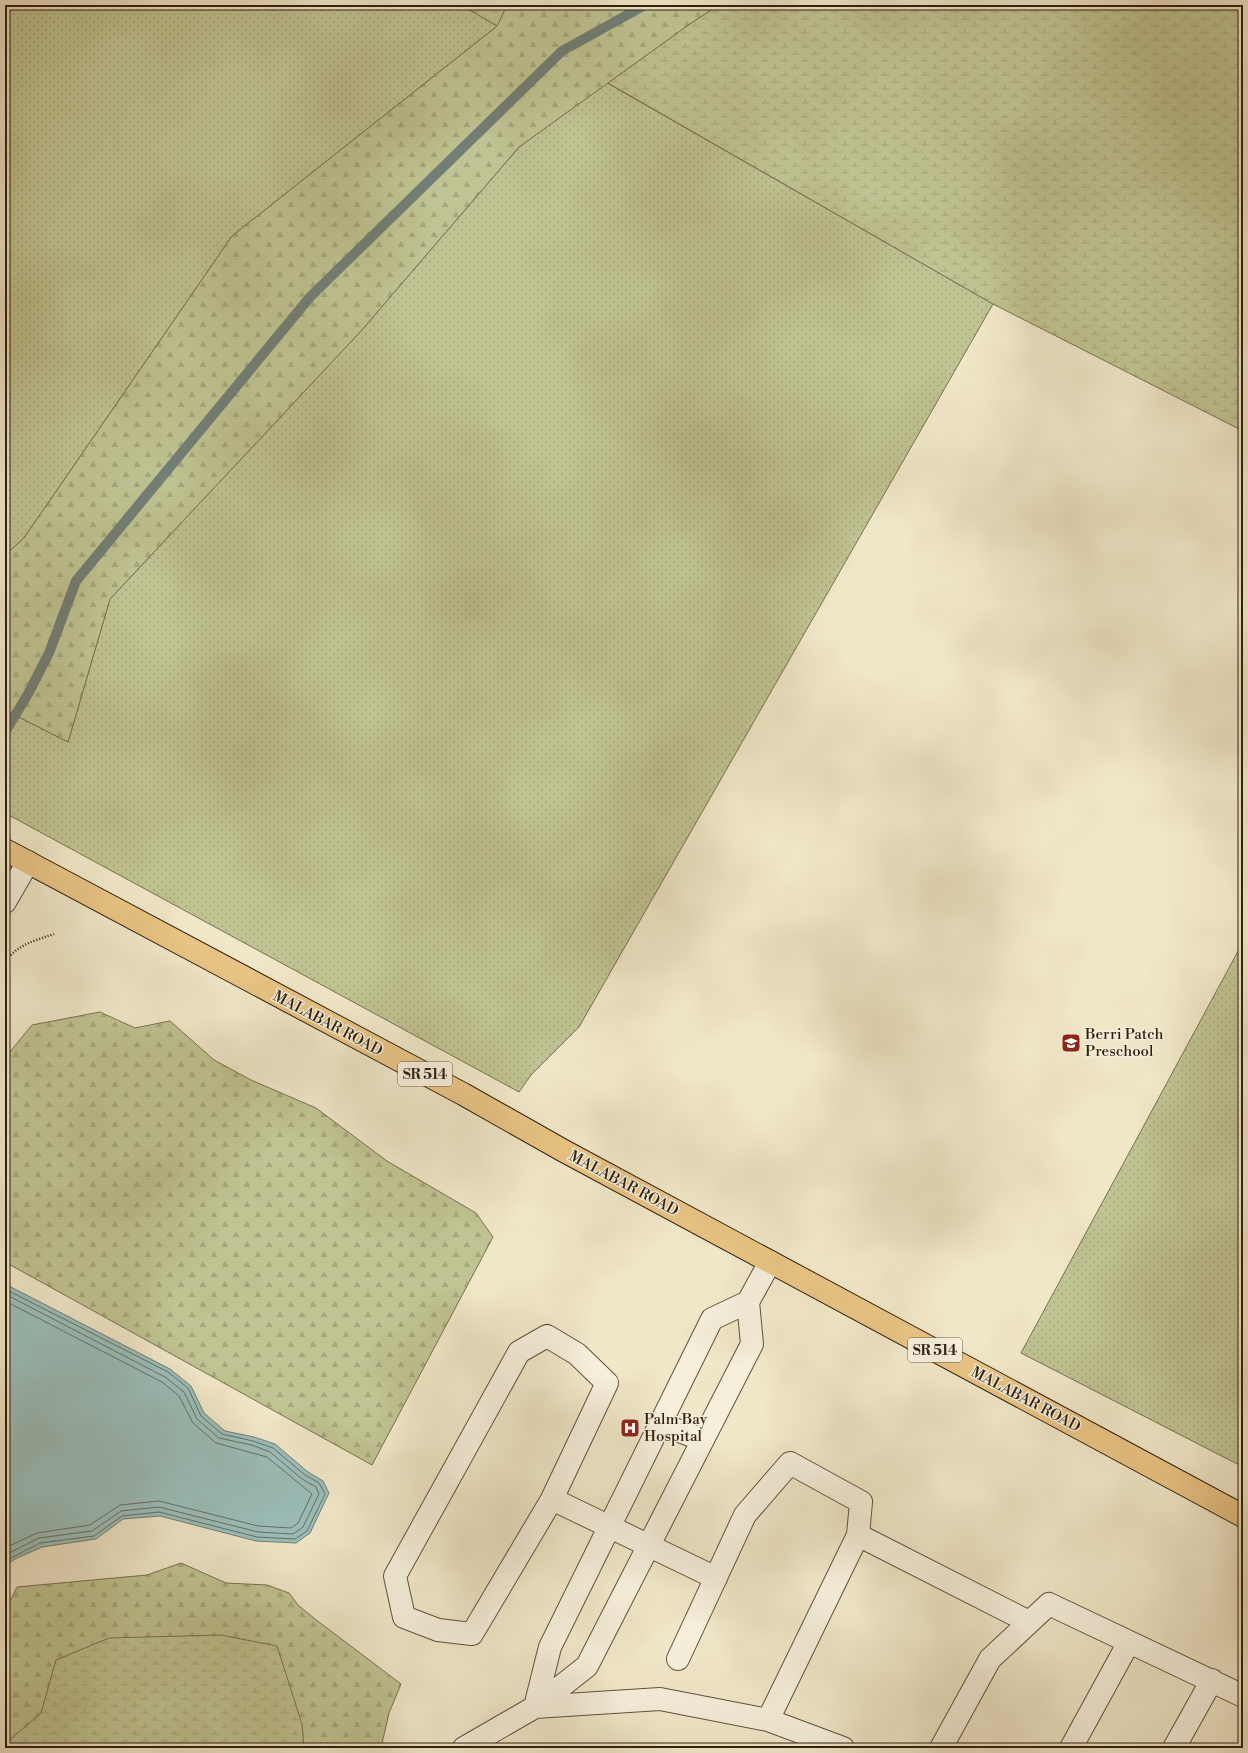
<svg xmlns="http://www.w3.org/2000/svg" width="1248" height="1753" viewBox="0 0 1248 1753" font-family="'Libre Bodoni',serif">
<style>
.grass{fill:url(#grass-dots);stroke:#787150}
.forest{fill:url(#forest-firs);stroke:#787150}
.wetland{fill:url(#wetland-marsh);stroke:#787150}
.water{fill:#9bbfbb;stroke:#717f76}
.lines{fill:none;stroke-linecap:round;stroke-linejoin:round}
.shore{stroke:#666f64;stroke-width:1}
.stream{stroke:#717f76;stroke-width:10}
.minor-casing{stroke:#61513c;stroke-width:24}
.major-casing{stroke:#311f0e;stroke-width:24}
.path{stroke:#311f0e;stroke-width:2.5;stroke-dasharray:1 2;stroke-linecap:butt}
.minor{stroke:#f5efdb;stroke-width:22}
.major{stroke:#e8c484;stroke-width:22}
.labels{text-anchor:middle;stroke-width:3;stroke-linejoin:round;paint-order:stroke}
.shield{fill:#f5efdb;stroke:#6c5d4c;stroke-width:1}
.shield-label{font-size:14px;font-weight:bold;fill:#311f0e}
.street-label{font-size:15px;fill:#311f0e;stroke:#f5efdb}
.poi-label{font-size:15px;fill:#311f0e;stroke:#f5efdb;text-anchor:start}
</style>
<defs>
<pattern id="grass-dots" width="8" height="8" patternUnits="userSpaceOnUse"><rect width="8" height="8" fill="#c0c392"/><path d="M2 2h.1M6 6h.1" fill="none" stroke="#a5a77d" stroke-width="1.8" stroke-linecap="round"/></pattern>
<pattern id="forest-firs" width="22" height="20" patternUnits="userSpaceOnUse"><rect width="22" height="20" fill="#c0c392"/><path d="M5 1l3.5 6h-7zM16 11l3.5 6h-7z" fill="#a5a77d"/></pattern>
<pattern id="wetland-marsh" width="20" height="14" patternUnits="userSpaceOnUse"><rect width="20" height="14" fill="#c0c392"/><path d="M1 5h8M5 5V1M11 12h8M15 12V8" fill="none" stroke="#a5a77d"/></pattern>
</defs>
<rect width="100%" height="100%" fill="#f0e7c8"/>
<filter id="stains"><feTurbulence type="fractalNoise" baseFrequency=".005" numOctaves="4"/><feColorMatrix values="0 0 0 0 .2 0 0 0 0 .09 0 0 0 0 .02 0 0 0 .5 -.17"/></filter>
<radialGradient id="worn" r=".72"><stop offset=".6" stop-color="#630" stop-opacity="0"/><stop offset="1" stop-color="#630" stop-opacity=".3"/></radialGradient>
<!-- grass -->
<path class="grass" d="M5,5H461L497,26L232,236L24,538L5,555Z
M607,83L993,304L579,1027L531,1075L519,1092L5,813V710L68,742L110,599L361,331L519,147Z
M1243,942V1467L1021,1353Z"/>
<!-- forest -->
<path class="forest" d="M507,5H719L690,24L519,147L361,331L110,599L68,742L5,710V555L24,538L232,236L496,27Z
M100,1012L135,1028L170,1021L214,1060L251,1080L316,1108L387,1161L476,1213L493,1237L372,1465L5,1262V1058L32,1025Z
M181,1563L226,1583L267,1585L289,1593L298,1605L315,1619L401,1684L389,1713L381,1748H5V1611L17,1587L147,1575Z"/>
<!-- wetland -->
<path class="wetland" d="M461,5H507L497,26Z
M719,5H1243V431L993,304L608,83L690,24Z
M221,1635L277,1646L302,1724L304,1748H7L6,1743L41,1713L56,1660L109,1638Z"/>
<!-- water -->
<path class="water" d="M5,1284L170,1369L191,1386L204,1413L225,1431L254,1437L275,1444L308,1472L323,1481L329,1493L310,1533L296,1543L256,1541L160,1516L123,1519L96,1539L42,1547L15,1559L5,1566Z"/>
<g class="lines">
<!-- shore -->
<path class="shore" d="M5,1289L168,1372L188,1388L201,1416L222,1434L253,1441L273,1448L305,1475L319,1483L325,1494L307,1531L295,1539L257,1537L159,1512L122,1516L94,1536L40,1543L5,1561
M5,1294L165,1377L184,1392L197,1419L219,1438L252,1445L270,1452L302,1479L316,1487L319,1494L303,1527L293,1534L258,1532L159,1507L121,1511L92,1531L39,1538L5,1555
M5,1301L162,1382L179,1396L193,1423L216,1443L267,1457L312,1494L298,1523L291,1528L258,1526L159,1501L120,1505L90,1525L37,1533L5,1548"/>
<!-- stream -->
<path class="stream" d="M5,732L28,694L49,653L76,581L310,297L562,51L645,5"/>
<defs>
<path id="minor" d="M5,902L28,862
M547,1336L577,1354L607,1383L552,1499L472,1634L438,1630L404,1617L395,1576L519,1352Z
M661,1424L703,1440
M552,1499L716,1578
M858,1535L1029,1622
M678,1659L745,1515L790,1463L861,1502L858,1535L768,1720
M535,1707L550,1647L712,1319L748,1302
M535,1707L660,1699L768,1720L843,1748
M464,1748L535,1707L587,1666L752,1344L748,1302L770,1262
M941,1748L990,1659L1049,1604L1243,1696
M1071,1748L1129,1642
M1174,1748L1212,1680"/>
<path id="major" d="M5,850L463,1094L564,1151L1243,1516"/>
</defs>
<!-- minor casing -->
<use href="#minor" class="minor-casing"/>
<!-- major casing -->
<use href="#major" class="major-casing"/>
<!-- path -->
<path class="path" d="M5,962C18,944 34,941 54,934"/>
<!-- minor -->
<use href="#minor" class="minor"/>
<!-- major -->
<use href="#major" class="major"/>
</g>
<!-- icons -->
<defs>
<symbol id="school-square" viewBox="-11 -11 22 22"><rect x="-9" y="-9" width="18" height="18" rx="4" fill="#8f2418" stroke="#f5efdb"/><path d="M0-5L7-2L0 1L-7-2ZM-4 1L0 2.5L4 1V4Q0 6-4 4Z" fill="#fff"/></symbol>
<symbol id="hospital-square" viewBox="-11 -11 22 22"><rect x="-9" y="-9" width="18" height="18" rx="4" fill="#8f2418" stroke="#f5efdb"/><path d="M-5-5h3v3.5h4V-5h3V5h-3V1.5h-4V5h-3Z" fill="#fff"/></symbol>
</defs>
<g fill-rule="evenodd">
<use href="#school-square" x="1060" y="1032" width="22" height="22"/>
<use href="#hospital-square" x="619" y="1417" width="22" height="22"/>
</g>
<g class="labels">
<!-- shield labels -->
<g class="shield">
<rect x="398" y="1062" width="54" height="24" rx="3"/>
<rect x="908" y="1338" width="54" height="24" rx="3"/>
</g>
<g class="shield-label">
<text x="425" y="1079">SR 514</text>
<text x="935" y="1355">SR 514</text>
</g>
<!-- street labels -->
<g class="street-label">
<text transform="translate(328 1023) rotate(28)" y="5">MALABAR ROAD</text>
<text transform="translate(624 1183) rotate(28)" y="5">MALABAR ROAD</text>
<text transform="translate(1026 1399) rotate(28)" y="5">MALABAR ROAD</text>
</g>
<!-- poi labels -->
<g class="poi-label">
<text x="1085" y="1039">Berri Patch<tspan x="1085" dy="17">Preschool</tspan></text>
<text x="644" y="1424">Palm Bay<tspan x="644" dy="17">Hospital</tspan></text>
</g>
</g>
<!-- margin -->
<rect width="1248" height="1753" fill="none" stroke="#f0e7c8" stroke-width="20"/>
<rect x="6" y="6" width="1236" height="1741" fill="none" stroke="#311f0e" stroke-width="2"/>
<rect x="10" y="10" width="1228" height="1733" fill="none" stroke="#311f0e"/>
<rect width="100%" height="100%" filter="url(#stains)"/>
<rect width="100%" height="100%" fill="url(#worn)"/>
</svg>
